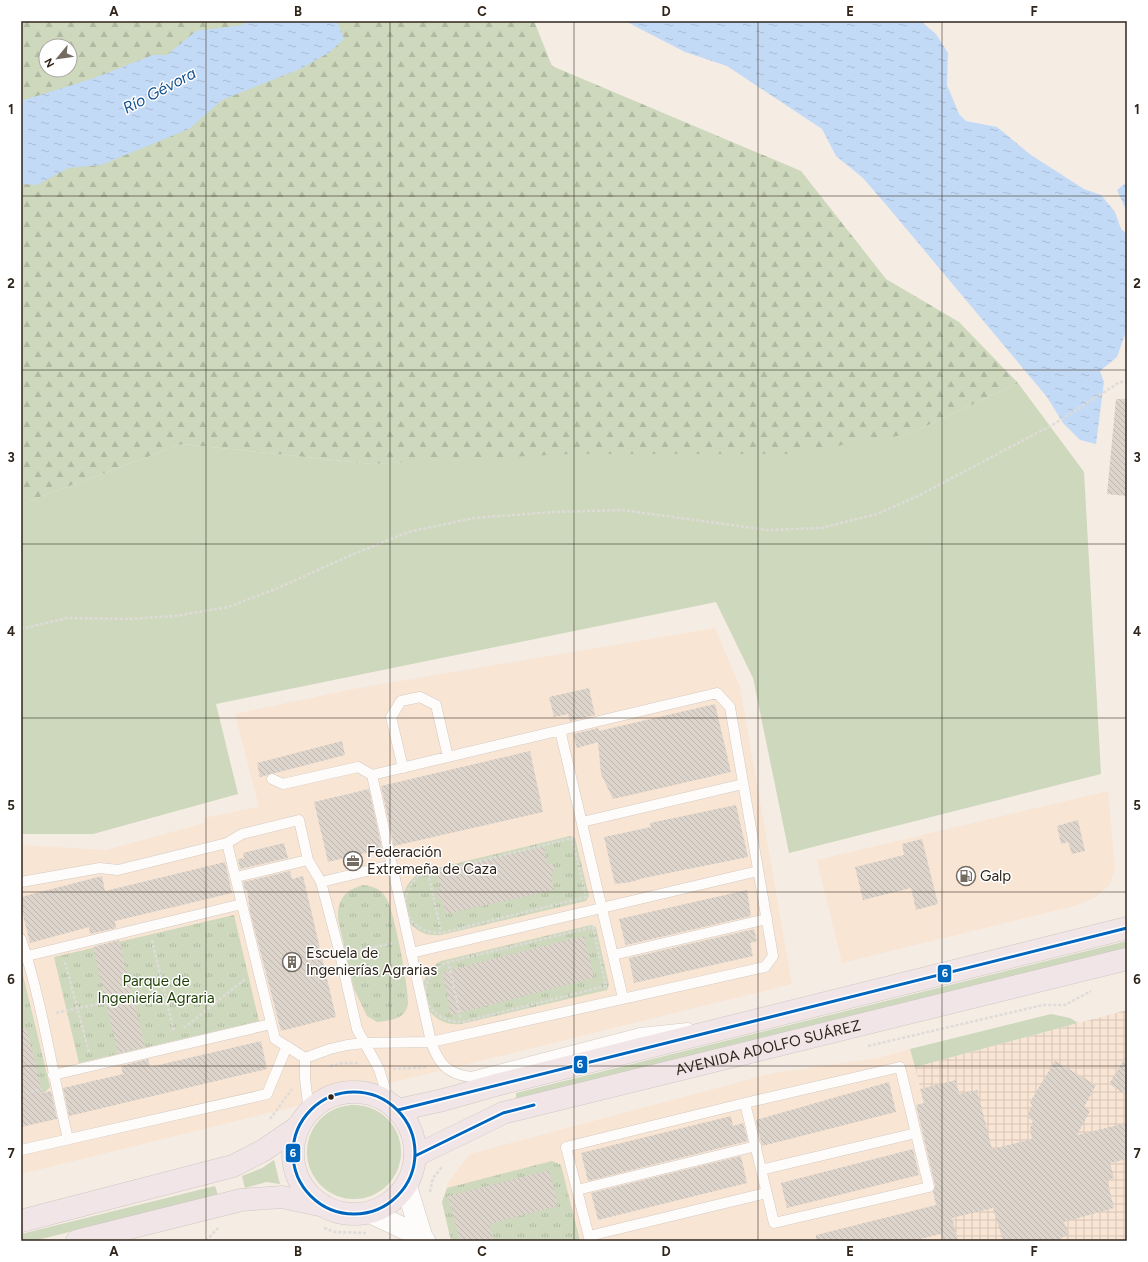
<svg xmlns="http://www.w3.org/2000/svg" width="1148" height="1262" viewBox="0 0 1148 1262" font-family="Figtree,sans-serif">
<style>
.built{fill:#f9e5d4}
.industrial{fill:url(#industrial-grid)}
.green{fill:#cdd8bc}
.forest{fill:url(#forest-firs);fill-rule:evenodd}
.park{fill:url(#park-tufts)}
.water{fill:url(#water-ripples)}
.building{fill:url(#building-back-hatch)}
.lines{fill:none;stroke-linecap:round;stroke-linejoin:round}
.lane-casing{stroke:#d3cac1;stroke-width:11}
.street-casing{stroke:#d3cac1;stroke-width:22}
.highway-casing{stroke:#cdc8c3;stroke-width:23}
.path{stroke:#dedbd9;stroke-width:2.5;stroke-dasharray:3 2;stroke-linecap:butt}
.lane{stroke:#fefcfb;stroke-width:10}
.street{stroke:#fefcfb;stroke-width:21}
.highway{stroke:#f2e5e7;stroke-width:22}
.bus-1-casing{stroke:#fff;stroke-width:6}
.bus-1{stroke:#0065bd;stroke-width:3}
.grid{fill:none;stroke:#2f251b;stroke-width:1;stroke-opacity:0.55}
.bus-dot{fill:#2f251b;stroke:#fff;stroke-width:1.5}
.labels{text-anchor:middle;stroke-width:3;stroke-linejoin:round;paint-order:stroke}
.poi-label{font-size:15px;fill:#2f251b;stroke:#fff;text-anchor:start}
.park-label{font-size:15px;fill:#1c3e00;stroke:#fff}
.street-label{font-size:15px;fill:#2f251b;stroke:#fff}
.water-label{font-size:16px;font-style:italic;fill:#124f8e;stroke:#fff}
.line-badge{stroke:#fff;stroke-width:1.5}
.badge-label{font-size:11px;text-anchor:middle;font-weight:bold;fill:#fff}
.neatline{fill:none;stroke:#2f251b;stroke-width:1.5}
.grid-label{font-size:13px;text-anchor:middle;font-weight:bold;fill:#2f251b}
</style>
<defs>
<pattern id="industrial-grid" width="8" height="8" patternUnits="userSpaceOnUse"><rect width="8" height="8" fill="#f9e5d4"/><path d="M0 4h8M4 0v8" fill="none" stroke="#d6c4b5"/></pattern>
<pattern id="forest-firs" width="22" height="20" patternUnits="userSpaceOnUse"><rect width="22" height="20" fill="#cdd8bc"/><path d="M5 1l3.5 6h-7zM16 11l3.5 6h-7z" fill="#b0b9a1"/></pattern>
<pattern id="park-tufts" width="24" height="20" patternUnits="userSpaceOnUse"><rect width="24" height="20" fill="#cdd8bc"/><path d="M3 7l-1-3M5 7V3M7 7l1-3M15 17l-1-3M17 17v-4M19 17l1-3" fill="none" stroke="#b0b9a1"/></pattern>
<pattern id="water-ripples" width="26" height="14" patternUnits="userSpaceOnUse"><rect width="26" height="14" fill="#c3daf6"/><path d="M2 4q2-2 4 0t4 0M15 11q2-2 4 0t4 0" fill="none" stroke="#a8bbd2"/></pattern>
<pattern id="building-back-hatch" width="6" height="6" patternUnits="userSpaceOnUse"><rect width="6" height="6" fill="#ddd5cc"/><path d="M-1 5l2 2M0 0l6 6M5-1l2 2" fill="none" stroke="#beb7af"/></pattern>
</defs>
<rect width="100%" height="100%" fill="#f5ece4"/>
<!-- built -->
<path class="built" d="M715,628L740,687L792,984L21,1174V845L106,850L205,823L204,818L259,807L235,714L353,689Z
M1108,791L1115,868L1110,885L1094,898L1074,906L842,963L817,860Z
M910,1049L958,1241H451L442,1202L448,1183L470,1154L773,1073L878,1058Z"/>
<!-- industrial -->
<path class="industrial" d="M1127,1010V1241H958L915,1067Z"/>
<!-- green -->
<path class="green" d="M1018,383L1084,472L1101,774L789,853L753,678L716,602L216,704L238,794L93,834H21V504L182,444L371,464L909,434Z
M1127,941V948L516,1100V1093Z
M1051,1014L1070,1018L1078,1023L915,1067L910,1049Z
M307 1152a47 47 0 1 1 94 0a47 47 0 1 1-94 0Z
M274,1160L280,1184L266,1182L245,1188L242,1176L262,1168Z
M215,1186L218,1195L33,1241H21V1234Z"/>
<!-- forest -->
<path class="forest" d="M21,21H534L552,66L801,171L886,279L959,322L1018,383L909,434L788,454H569L371,464L182,444L21,504ZM46,46H70V70H46Z"/>
<!-- park -->
<path class="park" d="M570,836L575,838L589,896L586,901L441,935C403,939 388,891 421,872Z
M363,885C373,886 381,889 386,898C394,909 409,989 408,1003C408,1006 406,1010 405,1012C399,1020 386,1021 377,1022L367,1016L354,989L338,919C337,900 345,890 363,885Z
M234,915L259,1021L79,1063L54,957Z
M591,925L596,927L609,985L607,990L461,1024C423,1028 408,979 441,961Z
M21,967L50,1087L45,1092L21,1098Z
M552,1161L561,1165L580,1241H451L442,1202L447,1188Z"/>
<!-- water -->
<path class="water" d="M247,21H337L344,39L330,52L300,69L222,100L189,129L101,165L68,168L37,185L21,184V101L94,78L153,55H167L196,31L243,25Z
M625,21H924V24L936,34L948,53L947,85L959,114L966,121L997,127L1031,155L1084,189L1101,195L1115,212L1121,229L1127,234V329L1117,357L1100,371L1104,382L1096,444L1080,440L1063,423L1047,397L888,207L863,178L836,156L822,129L727,66L685,52Z
M1127,182V212L1117,190Z"/>
<!-- building -->
<path class="building" d="M1116,399H1127V496L1107,494Z
M589,688L595,715L570,721L568,714L554,717L549,697Z
M715,704L731,772L613,799L601,774L598,742L577,748L573,734L598,728L599,731Z
M342,741L345,755L260,777L257,763Z
M530,751L543,812L394,846L381,786Z
M369,789L382,849L328,862L314,802Z
M736,805L748,857L644,878L631,882L615,884L604,837L651,827L650,823Z
M1078,820L1085,851L1072,854L1068,842L1061,844L1057,826Z
M922,839L938,904L916,910L911,888L863,900L855,867L904,855L902,844Z
M284,843L288,858L240,869L238,859L244,858L243,853Z
M544,847L547,863L555,866L551,879L554,890L446,914L443,902L436,895L440,886L436,872Z
M225,862L232,893L115,921L116,928L90,934L89,927L30,943L21,907V897L102,876L105,891Z
M290,871L292,879L303,876L336,1017L281,1031L250,912L247,889L245,890L243,882Z
M747,890L751,916L626,945L625,943L619,919Z
M754,929L757,941L750,943L753,956L634,983L629,958Z
M584,936L594,978L451,1015L442,972Z
M119,940L145,1047L118,1053L93,947Z
M21,1029H27L42,1093L51,1091L57,1119L21,1127Z
M261,1041L267,1069L69,1116L63,1088L123,1074L121,1066L148,1059L150,1067Z
M1127,1055V1095L1109,1084Z
M1055,1061L1096,1085L1084,1107L1090,1111L1077,1135L1127,1123V1159L1110,1163L1114,1178L1107,1180L1114,1208L1064,1222L1069,1234L1056,1241H1003L993,1208L952,1218L958,1241H943L941,1234L912,1241H816V1235L936,1205L933,1192L935,1185L916,1105L924,1103L920,1089L956,1080L959,1094L977,1090L992,1149L1032,1139L1030,1128L1033,1121L1027,1117L1032,1105L1030,1102Z
M889,1082L896,1112L762,1146L756,1120Z
M731,1116L733,1126L743,1123L748,1141L588,1181L581,1153Z
M913,1149L919,1175L787,1208L781,1183Z
M741,1156L747,1183L598,1220L591,1193Z
M549,1170L558,1206L489,1224L494,1241H460L448,1196Z"/>
<g class="lines">
<defs>
<path id="lane" d="M560,730L623,998
M403,768L391,717L401,701L420,697L436,705L448,757
M372,775L431,1042C439,1064 447,1074 471,1077L640,1033L688,1028
M272,779L283,784L358,767L372,775L717,693L730,707L773,956L765,967L431,1042L364,1043L347,1045L330,1049L305,1058
M582,822L743,784
M227,843L275,1039L305,1058V1079L309,1111
M236,877L308,860
M21,882L100,868L118,870L227,843L242,834L299,820L308,860L321,882L340,954L357,1029L379,1069L389,1102
M321,882L392,865
M21,939C43,1004 52,1073 68,1139
M411,953L758,871
M613,955L767,919
M27,956L242,904
M53,1075L271,1024
M21,1150L267,1094L287,1046
M761,1170L916,1133
M577,1190L756,1146
M589,1236L766,1193
M590,1241L566,1147L745,1103L900,1067L929,1187L774,1223L745,1103"/>
<path id="street" d="M406,1185L422,1237L425,1241
M369,1212L422,1237"/>
<g id="highway">
<circle cx="354" cy="1153" r="61"/>
<path d="M398,1110L443,1100L496,1085L1127,928"/>
<path id="s1" d="M415,1156L503,1113L1127,959"/>
<path d="M21,1221L233,1166L264,1150L299,1126"/>
<path d="M77,1241L241,1200L282,1197L324,1206"/>
</g>
</defs>
<!-- lane casing -->
<use href="#lane" class="lane-casing"/>
<!-- street casing -->
<use href="#street" class="street-casing"/>
<!-- highway casing -->
<use href="#highway" class="highway-casing"/>
<!-- path -->
<path class="path" d="M21,629L67,618L128,619L175,616L228,607L273,590L349,556L408,532L474,518L552,512L622,510L768,530L821,528L877,514L918,496L1054,424L1120,382H1127
M572,838L586,897L441,933C406,933 393,899 419,876Z
M428,873L441,931
M593,927L606,986L462,1022C422,1022 411,978 448,962Z
M152,940L174,1032
M355,951L395,943
M448,961L461,1020
M65,962L89,1052
M56,1013L98,1004
M184,1028L245,979
M868,1046L1043,1005H1065L1091,991
M330,1066L343,1063H359
M393,1069L428,1067
M21,1094L42,1089
M270,1119L292,1089
M430,1192L433,1178L442,1167
M324,1228L335,1232L366,1233
M206,1241L218,1228"/>
<!-- lane -->
<use href="#lane" class="lane"/>
<!-- street -->
<use href="#street" class="street"/>
<!-- highway -->
<use href="#highway" class="highway"/>
<defs>
<path id="bus-1" d="M293 1153a61 61 0 1 1 122 0a61 61 0 1 1-122 0Z
M398,1110L1127,928
M415,1156L503,1113L534,1105"/>
</defs>
<!-- bus-1 casing -->
<use href="#bus-1" class="bus-1-casing"/>
<!-- bus-1 -->
<use href="#bus-1" class="bus-1"/>
</g>
<!-- grid -->
<path class="grid" d="M206,21V1241M390,21V1241M574,21V1241M758,21V1241M942,21V1241M21,196H1127M21,370H1127M21,544H1127M21,718H1127M21,892H1127M21,1066H1127"/>
<!-- icons -->
<defs>
<symbol id="office-ring" viewBox="-11 -11 22 22"><circle r="9.5" fill="#fff" stroke="#746b61" stroke-width="1.5"/><path d="M-6-3h4V-5.5h4V-3h4V5H-6ZM-1-4.5V-3h2v-1.5ZM-6 0V1H6V0Z" fill="#746b61"/></symbol>
<symbol id="fuel-ring" viewBox="-11 -11 22 22"><circle r="9.5" fill="#fff" stroke="#746b61" stroke-width="1.5"/><path d="M-5.5-6h7V0h2V4h1.3V-2.5L3-4.5l.8-.8L6-3V5H2.5V1h-1V6h-7ZM-4.2-4.7v3.2H.2V-4.7Z" fill="#746b61"/></symbol>
<symbol id="building-ring" viewBox="-11 -11 22 22"><circle r="9.5" fill="#fff" stroke="#746b61" stroke-width="1.5"/><path d="M-4-6H4V6H1V3H-1V6H-4ZM-2.5-4.3h1.7v1.8h-1.7ZM.8-4.3h1.7v1.8H.8ZM-2.5-1h1.7V.8h-1.7ZM.8-1h1.7V.8H.8Z" fill="#746b61"/></symbol>
</defs>
<g fill-rule="evenodd">
<use href="#office-ring" x="342" y="850" width="22" height="22"/>
<use href="#fuel-ring" x="955" y="865" width="22" height="22"/>
<use href="#building-ring" x="281" y="951" width="22" height="22"/>
</g>
<!-- markers -->
<circle class="bus-dot" cx="331" cy="1097" r="3.5"/>
<g class="labels">
<!-- poi labels -->
<g class="poi-label">
<text x="367" y="857">Federación<tspan x="367" dy="17">Extremeña de Caza</tspan></text>
<text x="980" y="881">Galp</text>
<text x="306" y="958">Escuela de<tspan x="306" dy="17">Ingenierías Agrarias</tspan></text>
</g>
<!-- park labels -->
<g class="park-label">
<text x="156" y="986">Parque de<tspan x="156" dy="17">Ingeniería Agraria</tspan></text>
</g>
<!-- street labels -->
<g class="street-label">
<text dy="5" stroke="none"><textPath href="#s1" startOffset="371">AVENIDA ADOLFO SUÁREZ</textPath></text>
</g>
<!-- water labels -->
<g class="water-label">
<text transform="translate(159 90) rotate(-28)" y="6">Río Gévora</text>
</g>
</g>
<g class="line-badge">
<rect x="937" y="964" width="15" height="19" rx="4" fill="#0065bd"/>
<rect x="573" y="1055" width="15" height="19" rx="4" fill="#0065bd"/>
<rect x="285" y="1143" width="16" height="20" rx="4" fill="#0065bd"/>
</g>
<g class="badge-label">
<text x="945" y="977">6</text>
<text x="580" y="1068">6</text>
<text x="293" y="1157">6</text>
</g>
<!-- border -->
<rect width="1148" height="1262" fill="none" stroke="#ffffff" stroke-width="44"/>
<!-- north arrow -->
<g transform="translate(58 58) rotate(241)"><circle r="19" fill="#ffffff" stroke="#aca8a4"/>
<path d="M0-3L7 15L0 10L-7 15Z" fill="#746b61"/>
<text y="-6" font-size="11" font-weight="bold" text-anchor="middle" fill="#2f251b">N</text>
</g>
<rect x="22" y="22" width="1104" height="1218" class="neatline"/>
<g class="grid-label">
<text x="114" y="16">A</text>
<text x="298" y="16">B</text>
<text x="482" y="16">C</text>
<text x="666" y="16">D</text>
<text x="850" y="16">E</text>
<text x="1034" y="16">F</text>
<text x="11" y="114">1</text>
<text x="1137" y="114">1</text>
<text x="11" y="288">2</text>
<text x="1137" y="288">2</text>
<text x="11" y="462">3</text>
<text x="1137" y="462">3</text>
<text x="11" y="636">4</text>
<text x="1137" y="636">4</text>
<text x="11" y="810">5</text>
<text x="1137" y="810">5</text>
<text x="11" y="984">6</text>
<text x="1137" y="984">6</text>
<text x="11" y="1158">7</text>
<text x="1137" y="1158">7</text>
<text x="114" y="1256">A</text>
<text x="298" y="1256">B</text>
<text x="482" y="1256">C</text>
<text x="666" y="1256">D</text>
<text x="850" y="1256">E</text>
<text x="1034" y="1256">F</text>
</g>
</svg>
